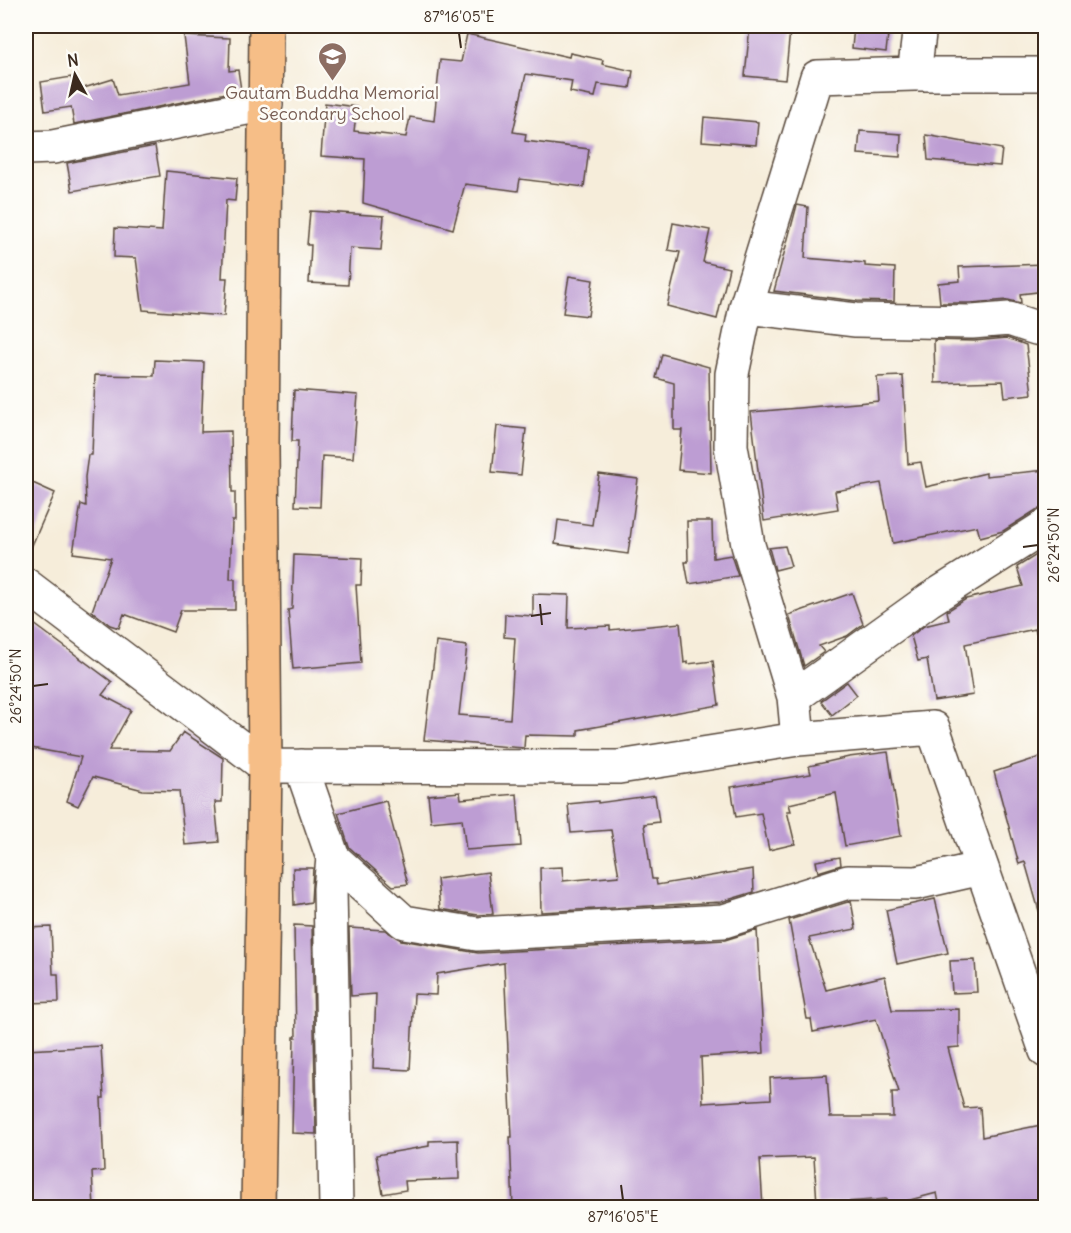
<svg xmlns="http://www.w3.org/2000/svg" width="1071" height="1233" viewBox="0 0 1071 1233" font-family="Delius,sans-serif">
<style>
.building{fill:#bd9dd3}
.lines{fill:none;stroke-linecap:round;stroke-linejoin:round}
.street-casing{stroke:#57473a;stroke-width:36}
.primary-casing{stroke:#57473a;stroke-width:36}
.street{stroke:#fff;stroke-width:33}
.primary{stroke:#f6be87;stroke-width:33}
.ticks{fill:none;stroke:#3b2a1e;stroke-width:2}
.labels{text-anchor:middle;stroke-width:5;stroke-linejoin:round;paint-order:stroke}
.education-label{font-size:18px;fill:#785e54;stroke:#fdfcf7}
.neatline{fill:none;stroke:#3b2a1e;stroke-width:2}
.ticks-label{font-size:15px;text-anchor:middle;fill:#3b2a1e}
</style>
<rect width="100%" height="100%" fill="#fdfcf7"/>
<filter id="ink" filterUnits="userSpaceOnUse"><feTurbulence type="fractalNoise" baseFrequency=".0167" numOctaves="2"/><feDisplacementMap in="SourceGraphic" scale="12" xChannelSelector="R" yChannelSelector="G"/><feConvolveMatrix kernelMatrix="1 2 1 2 8 2 1 2 1" color-interpolation-filters="sRGB"/></filter>
<filter id="wash" filterUnits="userSpaceOnUse"><feTurbulence type="fractalNoise" baseFrequency=".008" numOctaves="4" result="noise"/><feDisplacementMap in="SourceGraphic" scale="24" xChannelSelector="R" yChannelSelector="G"/><feGaussianBlur stdDeviation="1.35" result="paint"/><feColorMatrix in="noise" values="0 0 0 0 0 0 0 0 0 0 0 0 0 0 0 0 0 1.4 0 .05"/><feComposite in="paint" operator="in"/></filter>
<g filter="url(#wash)">
<rect width="100%" height="100%" fill="#f6edda"/>
<g id="blocks">
<!-- building -->
<path class="building" d="M750,26L790,31L785,80L745,76Z
M854,26H889L886,52L852,48Z
M467,34L569,57L570,53L603,60L602,64L633,71L630,88L598,84L595,97L570,92L572,81L526,74L513,132L526,134L525,141L589,149L584,187L520,179L518,191L465,184L453,229L363,203L365,159L321,156L325,103L357,107L354,131L406,137L410,117L434,121L440,60L461,62Z
M184,36L230,38L229,71L238,70L241,90L74,124L71,107L45,111L41,82L71,77L74,91L113,79L118,95L190,83Z
M704,117L758,122L756,145L702,141Z
M860,131L901,134L900,157L858,154Z
M926,135L1002,149L1000,166L928,160Z
M155,146L160,176L72,191L67,163Z
M166,171L237,178L235,201L226,200L222,278H227L224,316L143,310L136,258L114,257L115,228L162,231Z
M797,205L808,207L805,258L865,263V266L895,268L894,302L857,301L774,291Z
M310,211L384,216L381,250L350,248L348,285L309,283L311,245H307Z
M673,223L710,230L703,262L729,268L717,319L667,306L680,252L668,250Z
M1046,264V291L1020,294L1021,303L1008,300L971,303H940L938,283L960,281L959,267Z
M569,276L593,280L588,316L563,313Z
M1007,338L1026,345L1032,394L1005,397L1003,381L935,383L934,340L974,341Z
M662,354L709,367L711,473L678,470L682,430H674V383L656,378Z
M155,360L204,362L201,432L231,431L232,492H235V521H232L230,579H235V610H181L173,632L124,614L119,628L110,625L92,611L111,558L73,553L81,504L86,506L85,477L88,455H92L95,375L154,376Z
M903,376L908,464L921,462L926,487L986,473V476L1046,470V507L1036,510L1003,531L980,537L977,526L893,543L881,483L835,491L838,509L764,521L751,412L879,401L877,377Z
M294,390L358,395L353,458L322,456L320,507L295,506L298,441H292Z
M497,426L526,429L521,475L492,472Z
M599,474L638,479L628,554L555,544L558,520L592,525Z
M26,480L55,493L26,559Z
M687,521H712L713,558L731,555L738,576L689,584L685,562H688Z
M785,546L791,566L775,570L769,548Z
M1046,549V641L1039,642L1035,629L965,644L973,695L934,701L927,659L918,661L911,636L924,626L949,620L947,611L966,599L1023,586L1017,567Z
M294,555L362,558L361,585H356L361,663L293,669L288,610L292,609Z
M852,593L863,624L847,636L819,646L824,652L804,666L789,615Z
M533,594L569,595L568,628L610,626V630L680,623L684,663L688,662V664L713,661L719,705L578,730V736L525,735L524,748L424,740L436,642L467,646L459,715L510,719L515,638L504,637L505,614L533,616Z
M26,618L112,682L102,695L131,710L109,750L170,751L183,732L223,758L222,802H215L219,842L185,845L179,791L143,790L93,777L78,806L67,801L81,757L26,747Z
M847,682L857,695L832,715L821,701Z
M888,752L901,836L845,846L836,793L789,804L791,811H787L795,844L769,850L761,813L736,817L731,787L811,774L809,766L849,757Z
M1046,755V910L1039,911L1025,862L1019,864L994,772Z
M460,792L461,799L517,794L521,846L466,850L462,819L431,822L428,795Z
M655,795L659,822L644,824L652,879H656L657,885L753,869L754,892L721,902L541,912L540,868L562,867L563,881L619,876L611,830L571,833L568,804L598,801V803Z
M386,801L408,884L393,886L349,847L338,813Z
M840,857L841,865L818,872L816,861Z
M293,868H313L311,902L294,905Z
M488,872L493,914L478,915L440,909L437,879Z
M935,899L948,953L897,964L886,910Z
M851,901L856,929L809,938L826,990L885,976L892,1010L959,1009V1047L948,1048L964,1108L980,1107L982,1137L1046,1124V1208H940L937,1193L887,1206L886,1199L817,1204L814,1157L760,1159L763,1208H513L510,1137H512L504,963L437,974L436,995L414,994L410,1070L373,1068L376,994L351,996L349,928L385,930L401,940L478,953L725,940L757,930L764,1053L701,1057L703,1103L771,1099L770,1078L827,1075L830,1117H893L892,1092H899L876,1019L813,1032L811,1019H807L789,920Z
M294,925L312,926L316,1134L292,1133L294,1037H296Z
M51,927L53,974H58L59,1002L26,1003V928Z
M975,960L977,992L952,993L950,961Z
M101,1046L104,1098H101L104,1171L92,1172L94,1208H26V1050Z
M458,1140L459,1179L405,1181L406,1190L383,1194L376,1155L429,1146V1141Z"/>
</g>
</g>
<g filter="url(#ink)">
<use href="#blocks" fill-opacity="0" stroke="#57473a" stroke-width="1.5"/>
<g class="lines">
<defs>
<path id="street" d="M914,74L920,26
M26,148L53,147L266,104
M746,307L856,320L972,322L1009,319L1036,328L1046,329
M26,585L265,766L619,767L798,739L933,728L1046,1051
M794,697L929,600L1046,526
M798,739L794,697L748,545L731,446L732,374L746,307L817,77L914,74H1046
M301,766L333,858L404,922L477,934L724,921L848,882L916,883L982,868
M333,858L330,889L336,1208"/>
<path id="primary" d="M258,1208L265,766L262,449L266,26"/>
</defs>
<!-- street casing -->
<use href="#street" class="street-casing"/>
<!-- primary casing -->
<use href="#primary" class="primary-casing"/>
<!-- street -->
<use href="#street" class="street"/>
<!-- primary -->
<use href="#primary" class="primary"/>
</g>
</g>
<!-- ticks -->
<path class="ticks" d="M459,33L461,48M1023,547L1038,545M540,604L542,625M531,616L551,613M33,686L48,684M621,1185L623,1200"/>
<!-- icons -->
<defs>
<symbol id="school-pin" viewBox="-11 -11 22 30"><path d="M0 17L-7.5 6A9.5 9.5 0 1 1 7.5 6Z" fill="#8d6e63" stroke="#fdfcf7"/><path d="M0-5L7-2L0 1L-7-2ZM-4 1L0 2.5L4 1V4Q0 6-4 4Z" fill="#fff"/></symbol>
</defs>
<g fill-rule="evenodd">
<use href="#school-pin" x="316" y="40" width="33" height="45"/>
</g>
<g class="labels">
<!-- education labels -->
<g class="education-label">
<text x="332" y="99">Gautam Buddha Memorial<tspan x="332" dy="21">Secondary School</tspan></text>
</g>
</g>
<!-- margin -->
<rect width="1071" height="1233" fill="none" stroke="#fdfcf7" stroke-width="66"/>
<!-- north arrow -->
<g transform="translate(75 75) rotate(352)" stroke="#fdfcf7" stroke-width="4.5" paint-order="stroke">
<path d="M0-4.5L10 22L0 15L-10 22Z" fill="#3b2a1e"/>
<text y="-9" font-size="16" font-weight="bold" text-anchor="middle" fill="#3b2a1e">N</text>
</g>
<rect x="33" y="33" width="1005" height="1167" class="neatline"/>
<g class="ticks-label">
<text x="459" y="22">87°16'05"E</text>
<text transform="translate(1054 545) rotate(-90)" y="5">26°24'50"N</text>
<text transform="translate(16 686) rotate(-90)" y="5">26°24'50"N</text>
<text x="623" y="1222">87°16'05"E</text>
</g>
</svg>
